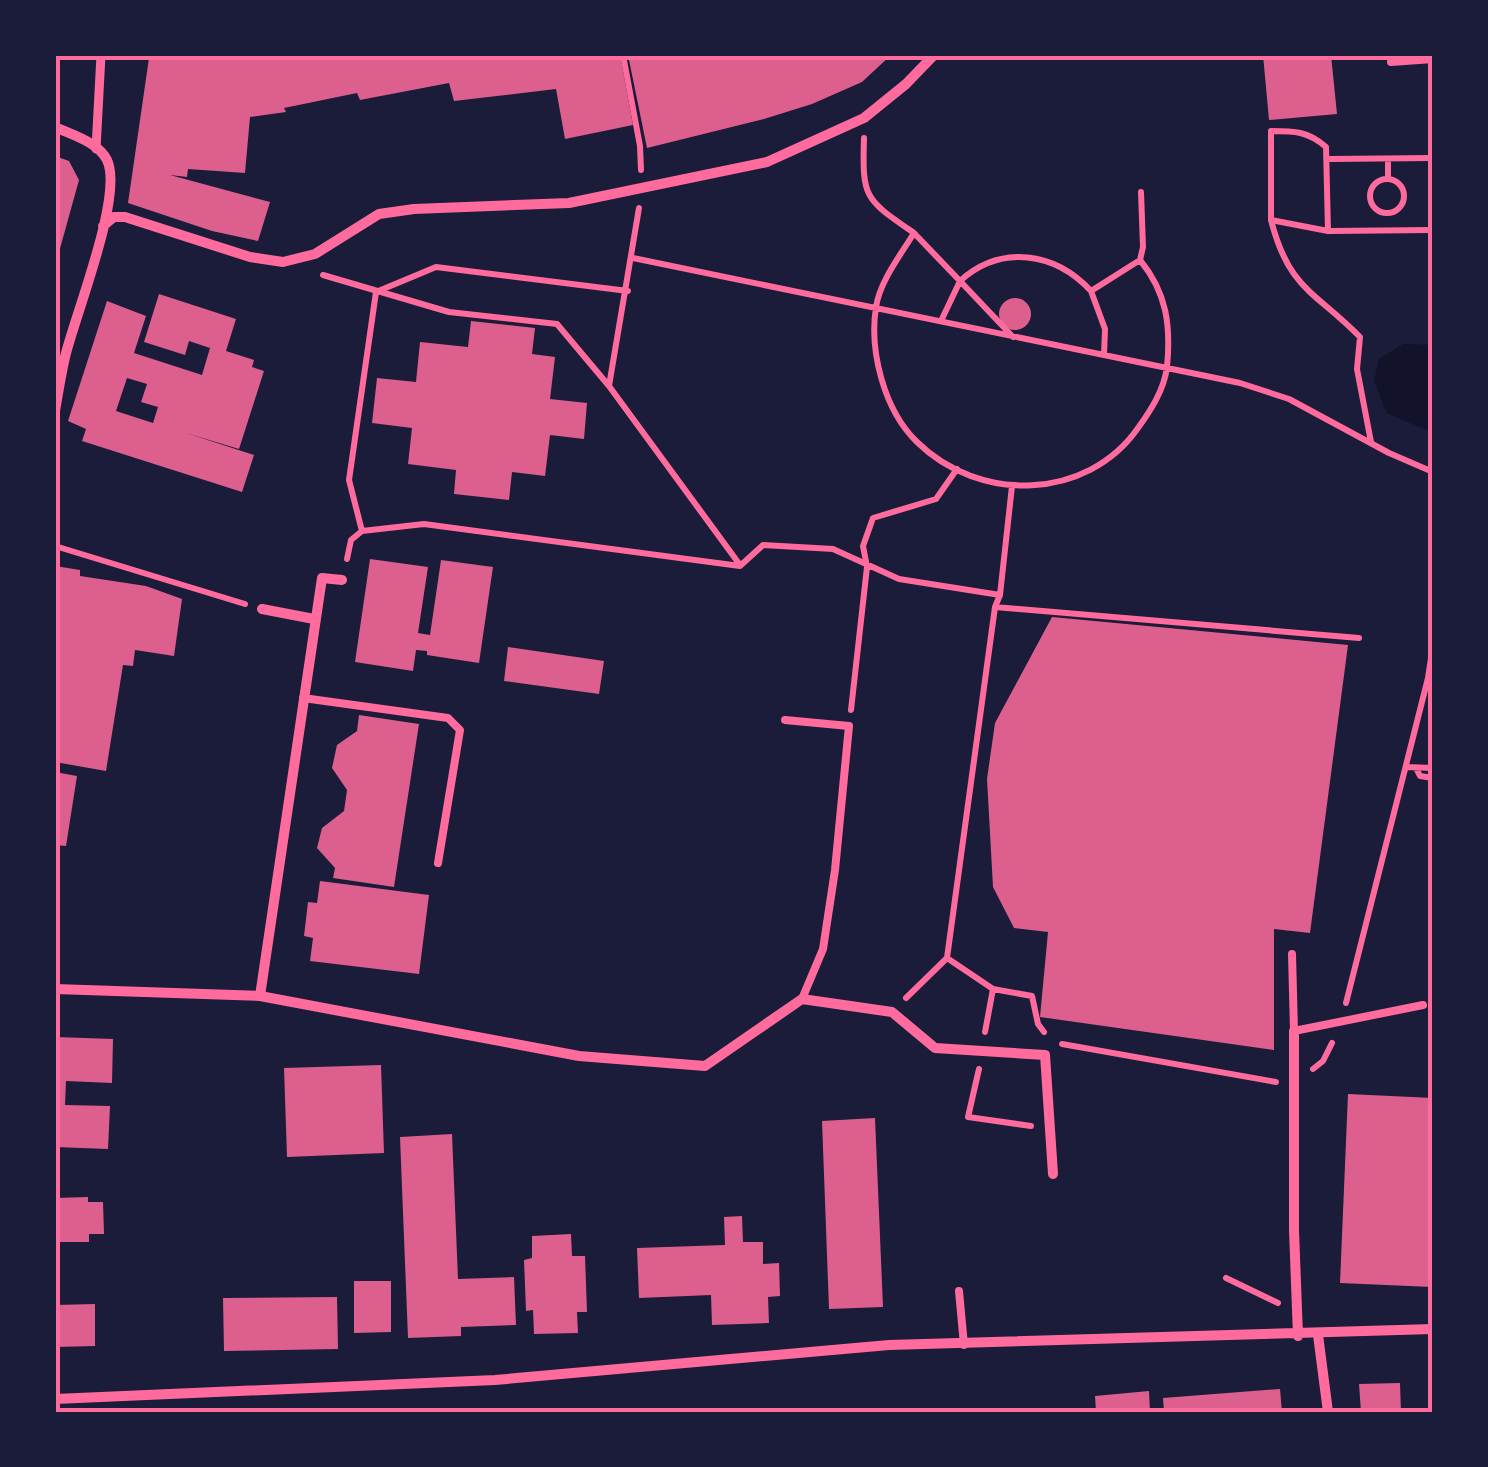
<svg xmlns="http://www.w3.org/2000/svg" width="1488" height="1467" font-family="Mulish,sans-serif">
	<rect width="100%" height="100%" fill="#1b1b3a"/>
	<path fill="#12122b" d="M1403,344L1433,345V430H1426L1387,413L1374,381L1379,359Z"/>
	<path fill="#dd5f8e" fill-rule="evenodd" d="M161,55H620L633,125L565,139L556,89L454,101L449,83L360,100L357,93L284,108L286,112L250,117L245,173L188,169L187,177L170,175L270,202L258,241L212,231L128,203L149,58Z
		M628,55H891L862,82L812,104L764,119L647,148Z
		M1263,55H1331L1337,114L1269,120Z
		M55,156L69,161L79,180L56,263Z
		M159,294L236,319L226,351L254,360L252,367L264,371L239,449L186,433L254,455L242,492L82,441L86,429L68,421L107,301L146,316L134,353L202,375L210,348L189,341L185,355L144,342ZM127,378L147,384L141,402L158,407L153,423L116,411Z
		M999 314a16 16 0 1 1 32 0a16 16 0 1 1-32 0Z
		M471,321L535,328L532,354L555,357L550,399L587,403L584,439L550,435L545,476L512,472L509,500L454,494L456,470L408,464L412,428L372,423L377,378L416,382L420,342L468,347Z
		M370,559L428,567L418,633L430,635L441,560L493,567L479,663L427,655V651L416,650L413,671L355,662Z
		M55,566L80,570V576L146,586L182,599L174,656L135,650L133,666L123,665L106,771L55,762Z
		M1052,617L1348,645L1310,933L1274,929V1050L1040,1017L1048,932L1014,928L993,887L987,779L995,723Z
		M508,647L604,661L599,694L504,681Z
		M359,715L419,724L394,887L333,878L335,868L317,848L322,828L344,811L347,790L332,768L337,745L357,731Z
		M55,772L77,776L66,846L55,845Z
		M320,881L429,895L419,974L310,961L313,938L304,936L308,902L317,903Z
		M55,1037L113,1039L112,1083L66,1081L65,1105L110,1106L108,1149L55,1147Z
		M381,1065L384,1153L287,1157L284,1068Z
		M1348,1094L1433,1098L1432,1287L1340,1283Z
		M875,1118L883,1307L829,1309L822,1121Z
		M452,1134L458,1279L514,1277L516,1325L461,1327V1336L408,1338L400,1137Z
		M88,1197V1202H103L104,1234H89V1242H55V1198Z
		M742,1216L743,1242H763V1264L779,1263L780,1296L768,1297L769,1323L712,1325L711,1295L639,1298L637,1248L725,1245L724,1217Z
		M571,1234L572,1256H585L587,1312H577L578,1333L534,1334L533,1310L526,1311L524,1260L532,1258V1236Z
		M354,1281H391V1332L354,1333Z
		M337,1297L338,1349L224,1351L223,1298Z
		M95,1304V1346L55,1347V1305Z
		M1400,1383L1401,1412H1361L1359,1384Z
		M1280,1389L1282,1412H1164L1163,1398Z
		M1149,1391L1150,1412H1096L1095,1396Z"/>
	<g fill="none" stroke-linecap="round" stroke-linejoin="round">
		<path stroke="#ff6b9d" stroke-width="6" d="M623,55L640,146L641,170
			M864,138C862,199 865,199 914,233
			M1328,159L1433,158
			M1388,159V179
			M1370 196a17 17 0 1 1 34 0a17 17 0 1 1-34 0Z
			M639,208L609,386L740,565
			M1271,220C1289,290 1315,291 1360,337L1357,369L1371,442
			M1328,231L1271,220V131C1294,131 1308,131 1326,147L1328,231L1433,230
			M914,233L960,281C1001,244 1055,252 1091,291L1140,260C1167,293 1171,326 1167,367C1164,390 1151,410 1138,428C1087,501 979,503 917,442C884,410 869,351 876,307C880,281 900,256 914,233Z
			M633,258L1240,383L1289,399L1389,453L1433,472
			M1140,260L1143,247L1141,192
			M323,275L449,312L557,324L609,386
			M1091,291L1105,329L1104,355
			M941,321L960,281L1013,337
			M362,531L349,480L376,292L436,267L628,291
			M55,546L245,604
			M347,559L351,540L362,531L424,524L740,566L763,545L833,549L899,579L1000,595L1012,486
			M995,607L1359,638
			M851,710L867,567L863,546L873,518L936,499L957,469
			M1406,767L1433,768
			M1416,768L1420,776L1433,778
			M947,958L993,989L1032,996L1038,1024L1044,1032
			M906,998L947,958L995,607L1000,595
			M1346,1003L1428,678L1433,645
			M985,1032L993,989
			M1062,1044L1276,1082
			M979,1069L968,1117L1031,1126
			M1313,1069L1323,1061L1332,1043
			M1226,1278L1278,1303"/>
		<path stroke="#ff6b9d" stroke-width="8" d="M1391,62L1433,59
			M303,698L448,718L460,730L438,863
			M785,720L849,726L835,870L823,949L802,999
			M1292,954L1294,1031L1423,1005
			M959,1291L964,1345"/>
		<path stroke="#ff6b9d" stroke-width="9" d="M96,149L101,55"/>
		<path stroke="#ff6b9d" stroke-width="10" d="M55,127C72,135 98,142 107,160C124,195 75,315 65,357C61,375 58,393 55,411
			M103,226L114,217H125L250,257L283,262L315,254L379,214L414,209L569,203L767,162L864,118L906,84L934,55
			M262,609L314,619
			M55,989L260,996L579,1056L705,1066L802,999L892,1012L935,1048L1045,1055L1053,1174
			M260,996L322,578L342,580
			M1294,1031V1230L1298,1336
			M1318,1335L1328,1412
			M55,1399L495,1380L889,1345L1433,1329"/>
	</g>
	<rect width="1488" height="1467" fill="none" stroke="#1b1b3a" stroke-width="115"/>
	<rect x="58" y="58" width="1372" height="1352" fill="none" stroke="#ff6b9d" stroke-width="4"/>
</svg>
